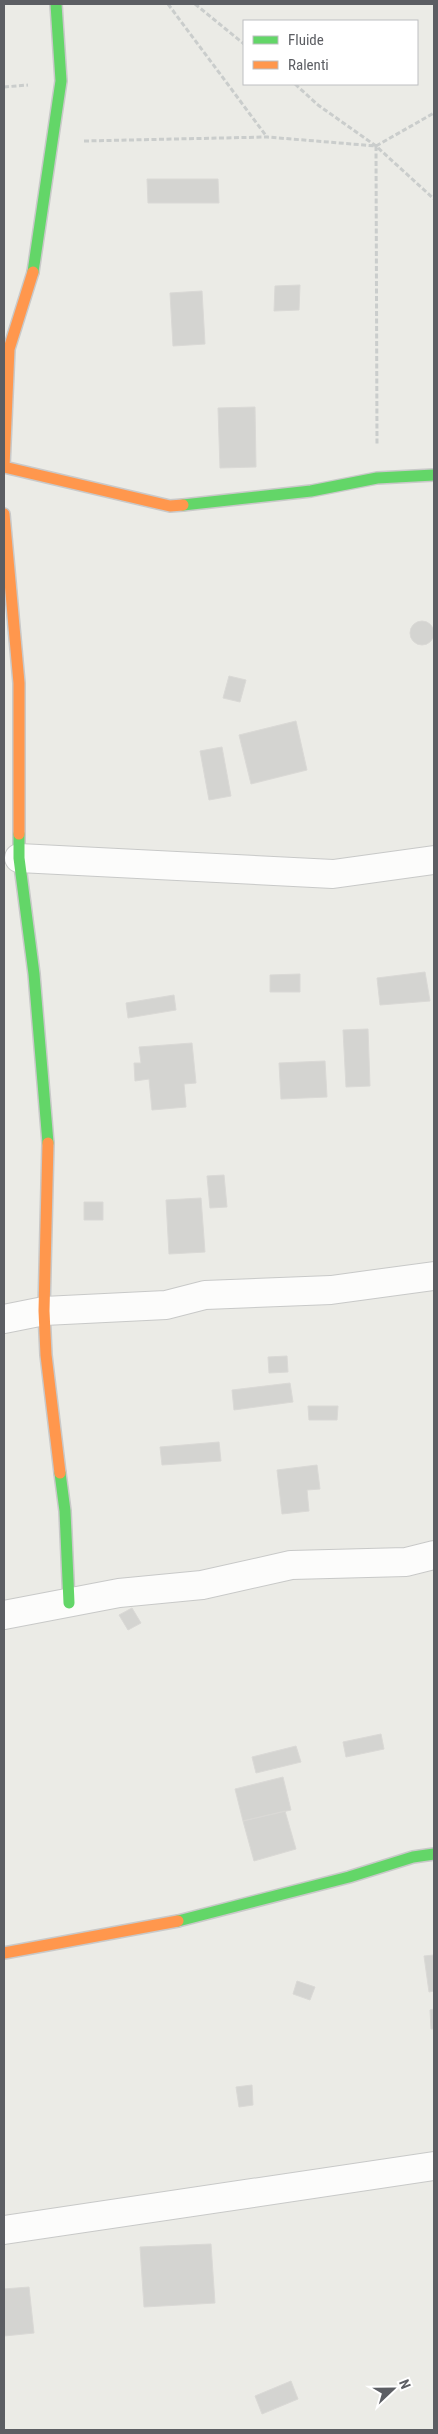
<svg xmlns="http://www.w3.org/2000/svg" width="438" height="2434" font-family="'Roboto Condensed',sans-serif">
	<rect width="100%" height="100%" fill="#ebebe6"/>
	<path fill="#d4d4d1" stroke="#dad9d6" d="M147,179H218L219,203H148Z
		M300,285L299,310L274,311L275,286Z
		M202,291L205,344L173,346L170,293Z
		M255,407L256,467L220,468L218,408Z
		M410 633a12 12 0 1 1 24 0a12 12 0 1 1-24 0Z
		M229,676L246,680L240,702L223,698Z
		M296,721L307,770L251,784L239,735Z
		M222,747L231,796L209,800L200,751Z
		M425,972L430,1001L380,1005L377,978Z
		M300,974V992H270V975Z
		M174,995L176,1010L128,1018L126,1003Z
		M368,1029L370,1086L346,1087L343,1030Z
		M192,1043L196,1083L184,1084L186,1107L152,1110L149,1079L135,1081L134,1063H141L139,1047Z
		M325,1061L327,1097L281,1099L279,1063Z
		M224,1175L227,1207L210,1208L207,1176Z
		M201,1198L205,1252L169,1254L166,1200Z
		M84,1202H103V1220H84Z
		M287,1356L288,1372L269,1373L268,1357Z
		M290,1383L293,1402L234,1410L232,1390Z
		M308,1406H338L337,1420H309Z
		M219,1442L221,1461L162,1465L160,1447Z
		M317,1465L320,1489L307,1490L309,1511L282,1514L277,1470Z
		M132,1608L141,1623L128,1630L119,1615Z
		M381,1734L384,1749L346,1757L343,1742Z
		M296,1746L301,1762L256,1773L252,1757Z
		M283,1777L291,1810L243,1821L235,1789Z
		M285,1811L296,1849L254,1861L243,1821Z
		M434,1955V1991L429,1992L424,1956Z
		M297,1981L315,1987L310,2000L293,1994Z
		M434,2009V2029H431L430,2010Z
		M252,2085L253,2105L239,2107L236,2087Z
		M211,2244L215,2303L144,2307L140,2247Z
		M29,2287L34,2333L4,2336V2289Z
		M291,2381L298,2399L262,2414L255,2396Z"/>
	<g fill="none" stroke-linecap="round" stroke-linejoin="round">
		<g stroke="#c8c9c8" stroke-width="30">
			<path id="street" d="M19,858L333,874L434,860
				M4,1319L44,1311L166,1305L205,1295L331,1290L434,1276
				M4,1615L119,1593L202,1585L291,1565L406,1562L434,1555
				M4,2230L434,2166"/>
		</g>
		<g stroke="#c9c9c9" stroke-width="14">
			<path id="fast" d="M33,272L61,81L56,4
				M183,505L311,491L377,478L434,475
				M19,834V858L34,974L48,1143
				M60,1473L65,1511L69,1603
				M178,1921L349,1877L413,1857L434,1854"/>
		</g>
		<g stroke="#c9c9c9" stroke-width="14">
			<path id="slow" d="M4,467L9,349L33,272
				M4,467L170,506L183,505
				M4,514L19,683V834
				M48,1143L44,1311L46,1355L60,1473
				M4,1953L178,1921"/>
		</g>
		<path stroke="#cacdcc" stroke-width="3" stroke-dasharray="5 2.5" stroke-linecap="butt" d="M168,4L267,137
			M195,4L244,44
			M295,84L318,105L376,146L434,199
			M4,87L28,85
			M84,141L267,137L376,146L434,113
			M376,146L377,445"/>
		<use href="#street" stroke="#fcfcfb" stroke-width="28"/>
		<use href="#fast" stroke="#63d668" stroke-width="11"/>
		<use href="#slow" stroke="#ff974d" stroke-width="11"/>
	</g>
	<rect width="438" height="2434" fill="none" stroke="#5c5e63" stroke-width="10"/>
	<rect x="243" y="20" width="175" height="65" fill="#ffffff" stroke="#bebfc1"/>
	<rect x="253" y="36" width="25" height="8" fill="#63d668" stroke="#bebfc1"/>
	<text x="288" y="45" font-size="15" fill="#5c5e63">Fluide</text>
	<rect x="253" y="61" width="25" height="8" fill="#ff974d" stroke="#bebfc1"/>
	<text x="288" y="70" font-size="15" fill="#5c5e63">Ralenti</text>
	<g transform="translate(393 2389) rotate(68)" stroke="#ffffff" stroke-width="4" paint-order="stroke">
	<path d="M0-4L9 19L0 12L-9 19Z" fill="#5c5e63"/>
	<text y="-8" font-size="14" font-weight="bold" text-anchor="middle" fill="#5c5e63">N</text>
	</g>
</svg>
